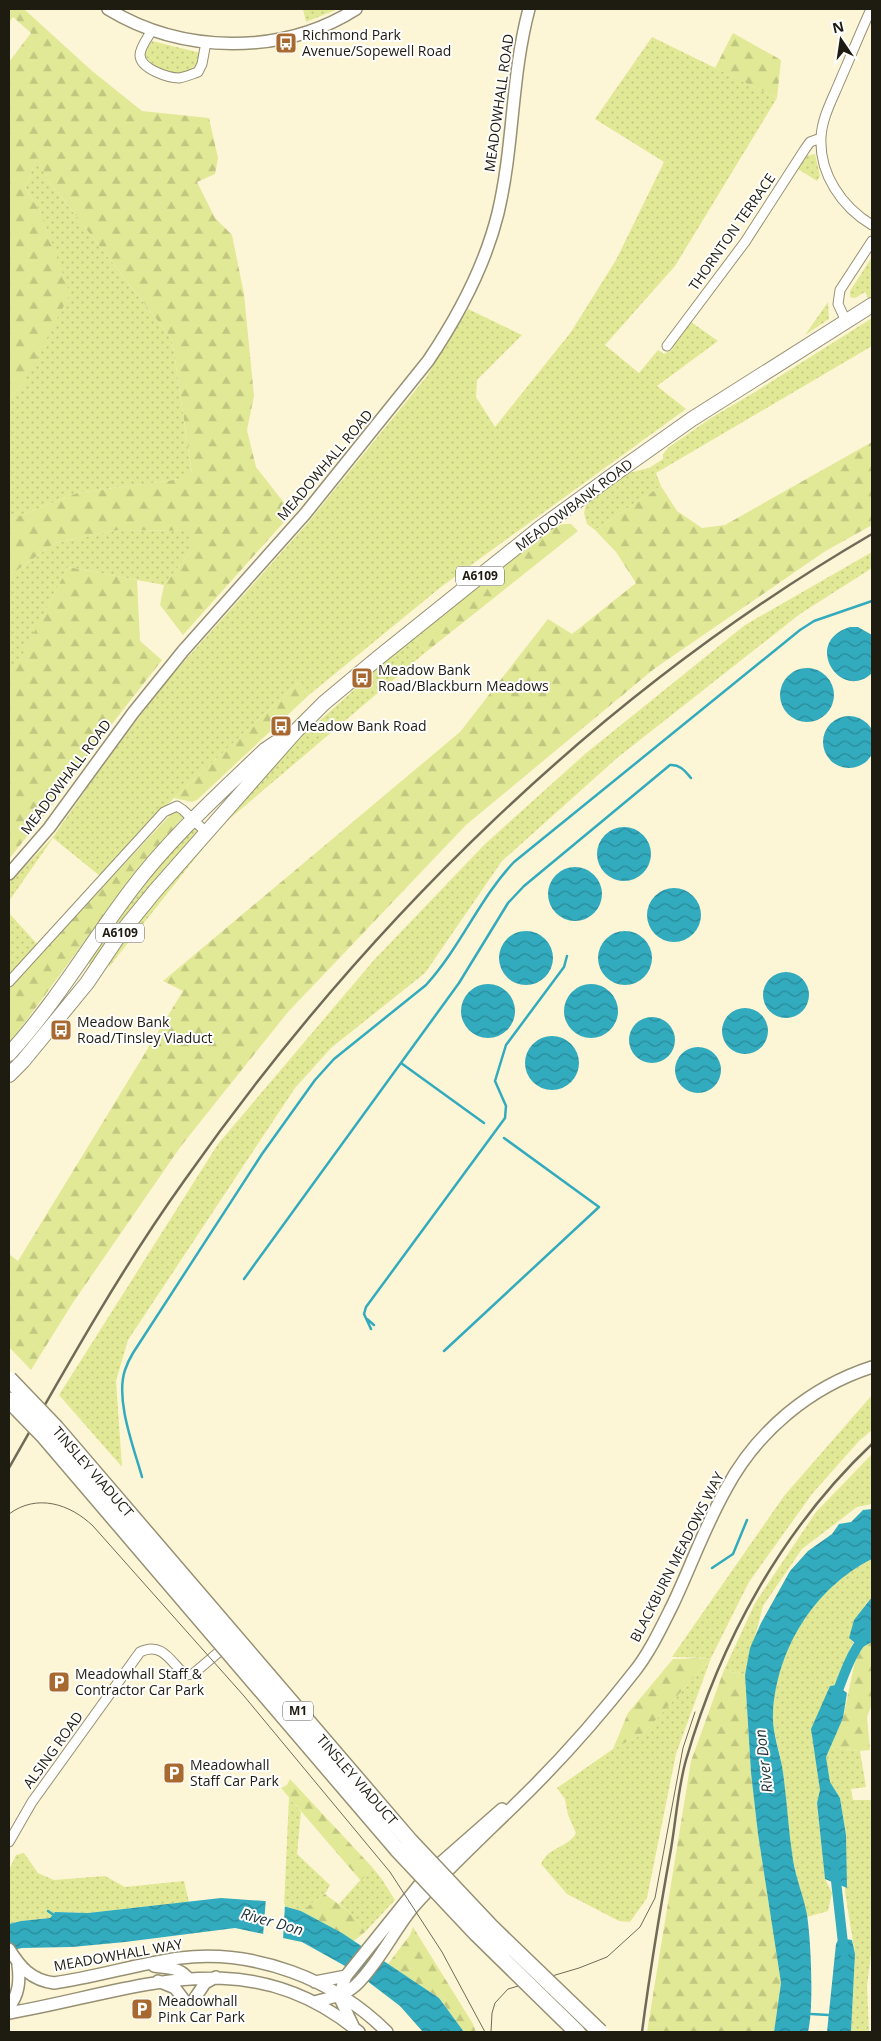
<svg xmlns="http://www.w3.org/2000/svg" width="881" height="2041" font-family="'Open Sans',sans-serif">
	<defs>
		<pattern id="green-dots" width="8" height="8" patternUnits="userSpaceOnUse" patternTransform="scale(1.25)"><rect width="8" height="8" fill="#e1e996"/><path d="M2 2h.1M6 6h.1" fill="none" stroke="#c1c780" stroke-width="1.8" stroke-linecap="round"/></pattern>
		<pattern id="forest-firs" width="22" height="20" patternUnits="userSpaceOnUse" patternTransform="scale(1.25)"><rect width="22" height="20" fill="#e1e996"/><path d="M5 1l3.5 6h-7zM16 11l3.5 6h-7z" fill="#c1c780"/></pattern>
		<pattern id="water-waves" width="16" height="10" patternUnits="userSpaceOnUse" patternTransform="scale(1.25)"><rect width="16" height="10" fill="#32abbe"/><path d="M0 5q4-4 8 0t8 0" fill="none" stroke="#2a8a99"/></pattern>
	</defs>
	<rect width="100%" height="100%" fill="#fdf6d6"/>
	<path fill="url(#green-dots)" d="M303,9H338L306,22Z
		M652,37L777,98L675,266L605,345L639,373L658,350L664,354L672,350L674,343L691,322L718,341L657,386L686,409L441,587L309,695L298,683L174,798L100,876L53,838L9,901V883L53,837L103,765L165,683L306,525L427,376L468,309L522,335L477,380L476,397L495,427L571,332L616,260L664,162L595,119Z
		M152,41L201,53C196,75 174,79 156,67C152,64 148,59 144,55Z
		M815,154L820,176L817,181L798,169L806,156Z
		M37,156L48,180L172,339L192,475L181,479L77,493L9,520V399L24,382L42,214L25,188Z
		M872,257V296L868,298L865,292L855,298L850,297V291Z
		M828,302L829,319L805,335Z
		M872,318V346L656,473L661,486L595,530L587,524L584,513L586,505L624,474L649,468L663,459V454L669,447L711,418L755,392Z
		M118,530L191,531V551L164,585L68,567L16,668L9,672V576L55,543Z
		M872,552V568L800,614L617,758L502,861L425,973L331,1048L295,1088L128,1340L116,1381L122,1467L59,1395L218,1144L374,960L485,844L585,754L745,625Z
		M414,636L426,652L220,827L109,967V960L117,947L159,893L288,749Z
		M194,827L199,832L197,835L119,924L92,965L86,962C120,915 154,868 194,827Z
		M9,913L38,945L9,976Z
		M872,1395V1430L859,1441L812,1494L749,1582L711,1658L676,1754L647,1898L630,1922L619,1921L567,1894L541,1864C548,1847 568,1848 576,1833L568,1815L565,1799L557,1788L613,1749L644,1733L711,1658L672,1657L784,1496Z
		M872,1454V1504L857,1507L802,1549L763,1606L745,1675L724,1670L755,1603L816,1512Z
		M872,1559V1597L865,1605L849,1638L853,1642L836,1685L830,1686L812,1737L821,1791L817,1803L825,1879L832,1893L828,1911L807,1917C803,1898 797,1880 793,1861C787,1830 787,1798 782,1767C780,1750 772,1732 773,1715C774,1651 815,1587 872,1559Z
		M829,1747L860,1751L866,1787L851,1789L853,1800H872V1947L867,1986L869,2032H851L855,1954L845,1892L846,1835L840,1798L830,1782L826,1757Z
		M289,1797L301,1812L297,1854L330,1885L325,1894L301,1911L284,1906Z
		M24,1853L38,1873L54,1880L105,1876L125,1887L184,1881L189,1902L88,1913L55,1912L50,1918L21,1921L9,1924V1870L16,1855Z
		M372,1867L381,1878L395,1900L365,1932L353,1915L339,1904Z"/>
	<path fill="url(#forest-firs)" d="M9,9H24L91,70L142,111L209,118L218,158L215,174L197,182L215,218L232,235L244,294L254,396L247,430L256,467L292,513L183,635L160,605L164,585L191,551V531L118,530L55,543L9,576V520L77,493L181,479L192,474L172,339L48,180L37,157L25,188L42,214L70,294L24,382L9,399V62L31,33L13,17L9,22Z
		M733,33L781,60L777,98L715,68Z
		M872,442V525L824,552L654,669L466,825L288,1012L181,1146L72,1304L31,1370L9,1347V1254L18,1261L183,991L163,981L460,732L548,619L572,634L636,583L616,552L595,530L661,486L677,511L702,528L725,525Z
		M564,524H571L578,531L426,652L414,636L556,526Z
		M68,567L137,580L140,641L162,660L66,783L65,789L9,859V672L16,667Z
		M298,683L309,695L197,800L192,802L174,798Z
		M175,810L184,816L84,942L9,1044V986Z
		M872,1642V1704L867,1717L870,1750L860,1751L829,1747L843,1718L855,1661L861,1648Z
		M711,1658L644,1733L613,1749L628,1713L673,1659Z
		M724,1670L745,1675L751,1773L758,1834L781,1983L774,2032H647L691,1761Z
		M290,1779L372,1867L361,1881L281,1788L287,1785Z
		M325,1894L353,1915L365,1932L354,1941L301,1911Z
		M413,1927L473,2024L476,2032H464L439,1998L388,1964L410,1935Z"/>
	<path fill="url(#water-waves)" d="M850,627H858L872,635V673C841,703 801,642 850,627Z
		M780 695a27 27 0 1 1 54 0a27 27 0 1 1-54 0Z
		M823 742a26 26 0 1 1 52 0a26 26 0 1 1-52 0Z
		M597 854a27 27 0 1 1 54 0a27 27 0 1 1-54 0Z
		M548 894a27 27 0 1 1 54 0a27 27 0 1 1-54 0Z
		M647 915a27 27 0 1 1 54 0a27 27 0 1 1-54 0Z
		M598 958a27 27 0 1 1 54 0a27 27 0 1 1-54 0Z
		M499 958a27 27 0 1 1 54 0a27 27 0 1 1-54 0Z
		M763 995a23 23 0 1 1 46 0a23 23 0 1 1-46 0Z
		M461 1011a27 27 0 1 1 54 0a27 27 0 1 1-54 0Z
		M564 1011a27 27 0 1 1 54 0a27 27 0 1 1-54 0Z
		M722 1031a23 23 0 1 1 46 0a23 23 0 1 1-46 0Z
		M629 1040a23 23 0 1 1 46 0a23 23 0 1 1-46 0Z
		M525 1063a27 27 0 1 1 54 0a27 27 0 1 1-54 0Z
		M675 1070a23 23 0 1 1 46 0a23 23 0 1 1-46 0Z
		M872,1509V1559C814,1588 776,1650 773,1714C772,1731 779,1750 782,1766C787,1797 788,1829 793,1860C796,1879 804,1897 807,1915C811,1940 814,2008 808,2032H774L781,1983L758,1834L751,1773L745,1675L750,1648L761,1623L790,1571L808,1551L832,1534L839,1524L851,1522L863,1510Z
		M872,1597V1642L861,1648L849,1638L854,1620Z
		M836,1685L847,1693L843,1718L826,1757L830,1782L840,1798L846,1835L847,1888L825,1879L817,1803L820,1790L811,1729L830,1686Z
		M221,1898L265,1901L301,1911L342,1933L439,1998L464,2032H423L400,2006L354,1971L302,1942L235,1928L125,1942L72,1947L22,1948L9,1951V1924L21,1921L50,1918L55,1912L88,1913Z
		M839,1938L852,1940L855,1954L851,2032H827L836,1944Z"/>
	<path fill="#fdf6d6" d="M266,1898L285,1904L283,1940L263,1936Z"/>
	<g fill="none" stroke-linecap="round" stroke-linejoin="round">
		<path stroke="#32abbe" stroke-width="2.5" d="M401,1063L484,1123
			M244,1279L459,983L508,903L524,886L670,765C680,764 685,771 691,778
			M367,1319L374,1325
			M371,1329L364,1314L366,1307L505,1118L506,1106L495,1081L506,1045L564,967L567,956
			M444,1351L599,1207L504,1138
			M142,1477C134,1448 115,1400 125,1370C127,1364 130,1358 133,1353L262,1154L315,1080L334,1059L426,985C460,948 479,899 514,862L800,630L814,621L872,601
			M712,1568L733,1554L747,1520
			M48,1911L55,1916
			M811,2014L829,2015"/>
		<path stroke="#32abbe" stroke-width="10" d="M835,1698C845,1673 852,1647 872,1629
			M835,1872L844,1952"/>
		<g stroke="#979074" stroke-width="11">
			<path id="minor" d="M871,9C860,33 850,58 839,83C832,100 822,118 821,137C819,174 842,207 872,225
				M152,30C149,36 140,47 140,55C140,69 169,78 179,78C186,77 192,74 198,72L202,64L206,42
				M846,321L838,304L840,290L872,241
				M667,346L745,242L805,149L810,142L821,138
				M9,982L164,812L177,806L183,810L207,833
				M9,1842L32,1802L140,1652C162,1641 171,1662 185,1675L193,1674L227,1645"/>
		</g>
		<g stroke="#979074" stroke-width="14">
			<path id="tertiary" d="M108,9C182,54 282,56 356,9
				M9,874L49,828L133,713L183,651L305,514L428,361C459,315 485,266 498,213C514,146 511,76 529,9
				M9,1949C20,1967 31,1980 54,1983C96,1977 137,1964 180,1958C255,1949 334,1979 387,2032
				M154,1966C167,1968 178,1967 187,1977
				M158,1981L175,1988L184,2000
				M315,1982L346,1976
				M339,1996L346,1976L428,1874L502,1809
				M339,1996L353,2026
				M195,1998L205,1983L216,1977
				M315,2002C329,1998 347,1995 358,1983C380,1961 394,1930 414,1906C451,1865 492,1828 531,1789C568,1752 602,1713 634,1672C650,1652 662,1626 673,1604C691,1566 705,1526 726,1489C757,1431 810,1387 872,1367
				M9,2007C19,1994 20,1981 18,1965
				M9,2013C136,1991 245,1938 359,2032"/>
		</g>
		<g stroke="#979074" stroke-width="16">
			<path id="primary" d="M9,1054C55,1004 90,944 131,890C170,838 219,794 265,750L280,740
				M9,1075L23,1061L87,983L120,934L155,891L296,731L324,703L378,658L540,528L620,470L692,419L872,305"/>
		</g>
		<use href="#minor" stroke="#fff" stroke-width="9"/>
		<use href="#tertiary" stroke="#fff" stroke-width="11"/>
		<use href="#primary" stroke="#fff" stroke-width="14"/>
		<path stroke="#6f6b58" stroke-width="1" d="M9,1514C37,1493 70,1504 93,1526L244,1696L390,1872L442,1952L485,2032
			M491,2032L492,2013L495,2003L508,1989L579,1968L607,1957L640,1927L655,1898L683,1748L695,1712"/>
		<path stroke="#6f6b58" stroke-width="2.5" d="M9,1468C64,1371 119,1272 184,1181C365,923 599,693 872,534
			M642,2032C650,1971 660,1910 671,1849C676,1820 678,1788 686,1760C720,1642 782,1529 872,1444"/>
		<g stroke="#979074" stroke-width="18" stroke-linecap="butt">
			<path id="motorway-bridge" d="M9,1379L56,1428L410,1841L491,1927L600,2032
				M9,1400L43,1435L397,1849L477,1934L577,2032"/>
		</g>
		<use href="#motorway-bridge" stroke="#fff" stroke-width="15"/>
	</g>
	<defs>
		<g id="bus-square" transform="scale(1.125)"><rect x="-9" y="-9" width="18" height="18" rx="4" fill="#a86930" stroke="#fff"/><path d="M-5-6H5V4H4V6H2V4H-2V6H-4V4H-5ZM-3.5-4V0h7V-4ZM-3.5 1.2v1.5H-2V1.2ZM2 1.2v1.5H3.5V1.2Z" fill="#fff"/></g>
		<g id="parking-square" transform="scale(1.125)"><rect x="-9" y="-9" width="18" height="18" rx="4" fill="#a86930" stroke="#fff"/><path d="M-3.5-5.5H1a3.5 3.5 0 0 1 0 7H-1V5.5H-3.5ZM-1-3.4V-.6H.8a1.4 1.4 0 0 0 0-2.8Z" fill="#fff"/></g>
	</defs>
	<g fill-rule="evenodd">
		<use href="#bus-square" x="286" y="43"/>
		<use href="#bus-square" x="362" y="678"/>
		<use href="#bus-square" x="281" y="726"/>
		<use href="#bus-square" x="61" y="1030"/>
		<use href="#parking-square" x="59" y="1682"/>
		<use href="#parking-square" x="174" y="1773"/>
		<use href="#parking-square" x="142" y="2009"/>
	</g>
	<g text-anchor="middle" stroke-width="4" stroke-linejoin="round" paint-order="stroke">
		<g fill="#fff" stroke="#625f58" stroke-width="1">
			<rect x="456" y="566.5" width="48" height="19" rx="4"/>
			<rect x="96" y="923.5" width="48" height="19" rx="4"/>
			<rect x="283" y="1701.5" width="30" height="19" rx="4"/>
		</g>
		<g font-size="12" font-weight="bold" fill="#1e1b10">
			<text x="480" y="580">A6109</text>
			<text x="120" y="937">A6109</text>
			<text x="298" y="1715">M1</text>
		</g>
		<g font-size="14" fill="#1e1b10" stroke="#fff" text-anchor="start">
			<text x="302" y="40">Richmond Park<tspan x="302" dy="16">Avenue/Sopewell Road</tspan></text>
			<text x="378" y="675">Meadow Bank<tspan x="378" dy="16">Road/Blackburn Meadows</tspan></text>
			<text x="297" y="731">Meadow Bank Road</text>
			<text x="77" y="1027">Meadow Bank<tspan x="77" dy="16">Road/Tinsley Viaduct</tspan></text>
			<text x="75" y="1679">Meadowhall Staff &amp;<tspan x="75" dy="16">Contractor Car Park</tspan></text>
			<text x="190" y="1770">Meadowhall<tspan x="190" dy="16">Staff Car Park</tspan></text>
			<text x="158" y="2006">Meadowhall<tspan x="158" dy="16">Pink Car Park</tspan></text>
		</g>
		<g font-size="14" fill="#1e1b10" stroke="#fff">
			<text transform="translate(499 103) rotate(-82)" y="5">MEADOWHALL ROAD</text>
			<text transform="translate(732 232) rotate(-55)" y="5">THORNTON TERRACE</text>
			<text transform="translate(325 465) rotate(-50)" y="5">MEADOWHALL ROAD</text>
			<text transform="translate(574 505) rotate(-37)" y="5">MEADOWBANK ROAD</text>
			<text transform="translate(66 777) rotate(-53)" y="5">MEADOWHALL ROAD</text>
			<text transform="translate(93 1472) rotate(49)" y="5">TINSLEY VIADUCT</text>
			<text transform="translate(677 1557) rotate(-63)" y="5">BLACKBURN MEADOWS WAY</text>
			<text transform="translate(53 1750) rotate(-54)" y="5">ALSING ROAD</text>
			<text transform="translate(357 1780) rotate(49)" y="5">TINSLEY VIADUCT</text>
			<text transform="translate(118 1955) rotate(-10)" y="5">MEADOWHALL WAY</text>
		</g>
		<g font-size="15" font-style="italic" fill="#1d3236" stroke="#fff">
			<text transform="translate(764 1761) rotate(-97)" y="5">River Don</text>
			<text transform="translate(272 1922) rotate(16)" y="5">River Don</text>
		</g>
	</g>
	<rect width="881" height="2041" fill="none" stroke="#1e1b10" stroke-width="20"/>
	<g transform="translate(841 40) rotate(347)" stroke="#ffffff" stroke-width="4" paint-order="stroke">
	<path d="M0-4L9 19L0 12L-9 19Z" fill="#1e1b10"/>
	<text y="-8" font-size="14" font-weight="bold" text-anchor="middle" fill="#1e1b10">N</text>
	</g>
</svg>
